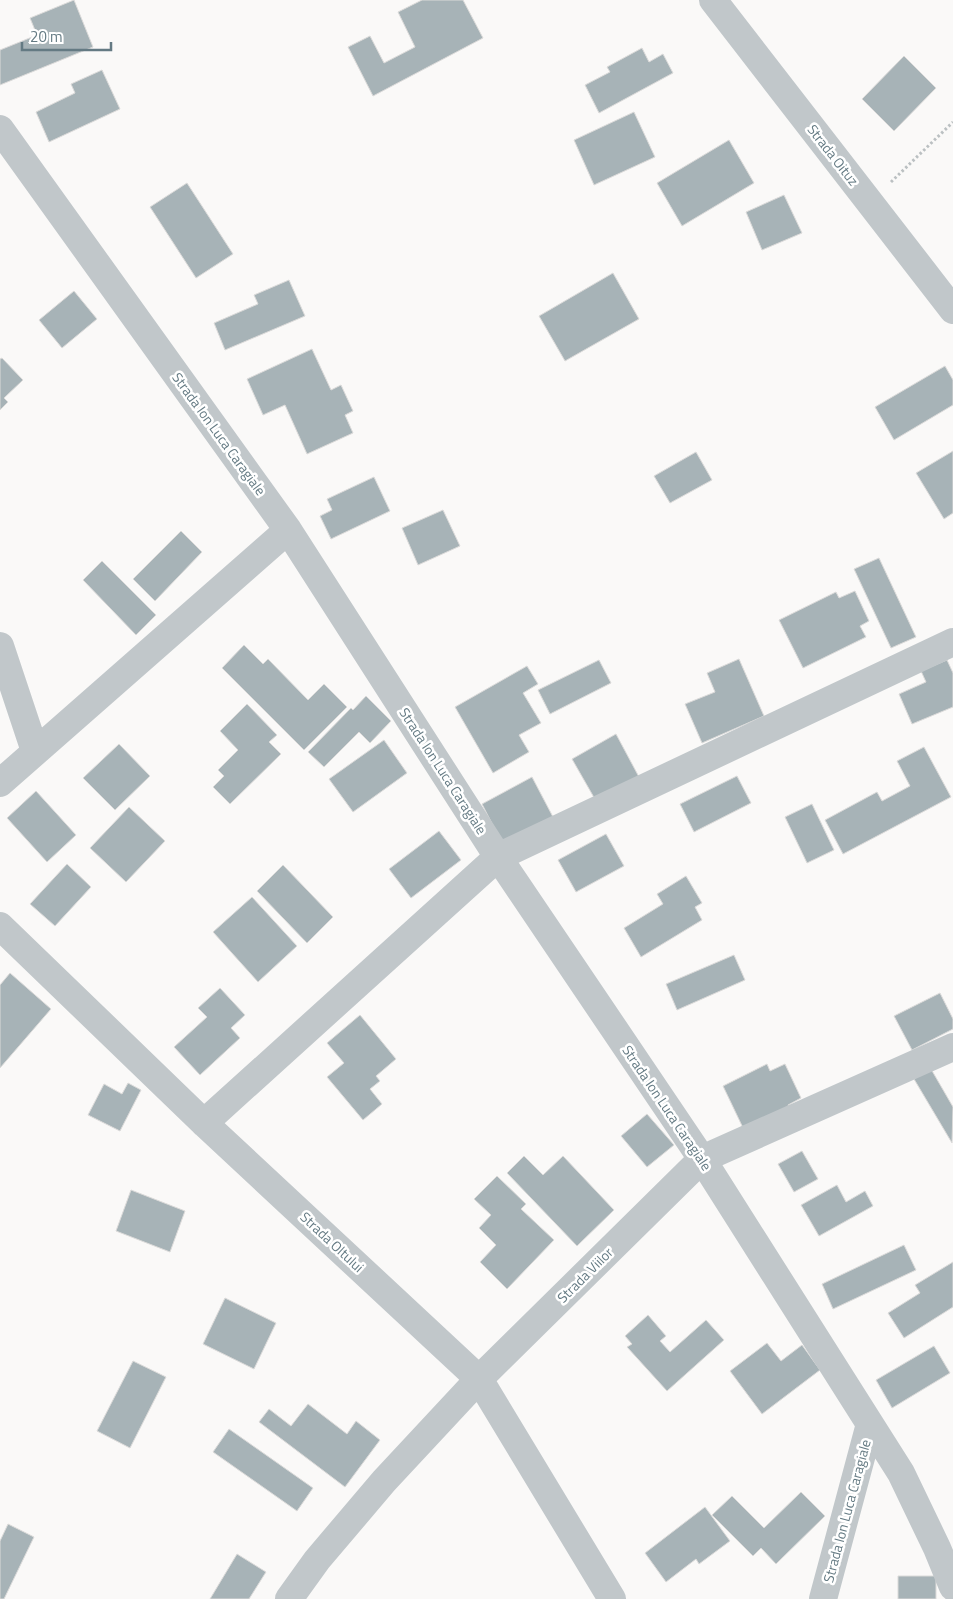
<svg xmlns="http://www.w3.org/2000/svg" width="953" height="1599" font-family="'Titillium Web',sans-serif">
	<rect width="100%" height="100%" fill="#faf9f8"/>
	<path fill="#a7b3b7" stroke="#dcdbda" d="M74,0L93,47L0,85V50L37,35L30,18Z
		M422,0H463L483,38L373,96L348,47L370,36L384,63L415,47L398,12Z
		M642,48L649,62L663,54L673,73L599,113L585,85L610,72L607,67Z
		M904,56L936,88L894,131L862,99Z
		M102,70L120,109L49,142L36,112L75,93L71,84Z
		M634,112L655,157L594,185L574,140Z
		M729,140L754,183L682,226L657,183Z
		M187,183L233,254L196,278L150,207Z
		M784,195L802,233L762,250L746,212Z
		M613,273L639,319L565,361L539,316Z
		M289,280L305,316L225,350L214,323L258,304L254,295Z
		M74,291L97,319L62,348L39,320Z
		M312,349L331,390L341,385L353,411L345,415L353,433L307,454L285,405L263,415L247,379Z
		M2,358L23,380L4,398L8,402L0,410V359Z
		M945,366L953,380V405L894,440L875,407Z
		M953,451V513L944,519L916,473Z
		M696,452L712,480L670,503L654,476Z
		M374,477L390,511L331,539L320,516L332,510L327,499Z
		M443,510L460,546L418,565L402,528Z
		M181,531L202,552L155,601L133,579Z
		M879,558L916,637L891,648L854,569Z
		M102,561L156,615L136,635L83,580Z
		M855,591L869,621L860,626L866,637L803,668L779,620L836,592L839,598Z
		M244,645L263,664L268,659L308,700L324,684L347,707L304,750L222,668Z
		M739,659L764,716L702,743L685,704L715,692L707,673Z
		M599,660L611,683L550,714L538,690Z
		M947,660L953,673V707L912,724L899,694L926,682L921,671Z
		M527,666L538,684L523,693L541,723L519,735L529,752L493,773L455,707Z
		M366,696L391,721L370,743L359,732L324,767L308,752L351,708L353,710Z
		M247,704L277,735L269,742L281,754L230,804L213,787L224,776L218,770L238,750L220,731Z
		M616,734L639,777L596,801L572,759Z
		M384,740L407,773L353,812L329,779Z
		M119,744L150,776L115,810L83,778Z
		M924,747L951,797L843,854L825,820L877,792L882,801L910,786L897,761Z
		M737,776L751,803L694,832L680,804Z
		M532,777L553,817L502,843L482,804Z
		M36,791L76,835L47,862L7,818Z
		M812,804L834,850L807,863L785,817Z
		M129,807L165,841L126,882L90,848Z
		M439,831L461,860L411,898L389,869Z
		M606,834L624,866L576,892L558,860Z
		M67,864L91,887L55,926L30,904Z
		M283,865L333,917L307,943L257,891Z
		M686,876L702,903L695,907L702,920L641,957L624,928L663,904L657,894Z
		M252,897L297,946L258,982L213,932Z
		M734,955L745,980L677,1010L666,984Z
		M10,973L51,1009L0,1068V985Z
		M220,988L245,1015L231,1028L240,1038L200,1075L174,1047L207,1017L198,1008Z
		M940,993L953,1019V1029L912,1050L894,1016Z
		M360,1015L396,1059L376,1076L380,1081L370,1089L382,1104L363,1120L327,1077L344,1063L327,1043Z
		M767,1064L770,1071L785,1064L801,1098L788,1105L790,1110L745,1132L723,1086Z
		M931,1069L953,1107L952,1143L914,1079Z
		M128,1083L141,1090L120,1131L88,1115L104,1084L122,1094Z
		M647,1114L674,1145L647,1167L621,1136Z
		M802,1151L818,1179L794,1192L778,1164Z
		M524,1156L543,1175L563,1156L614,1210L577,1246L507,1173Z
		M497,1176L526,1204L521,1209L554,1240L507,1289L480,1262L496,1245L479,1228L491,1215L474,1199Z
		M837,1185L846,1202L865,1191L873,1206L819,1236L801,1205Z
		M131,1190L185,1211L170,1252L116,1231Z
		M904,1245L916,1270L833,1309L822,1284Z
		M953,1262V1307L904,1338L888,1313L920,1293L915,1285Z
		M225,1298L276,1323L254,1369L203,1344Z
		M648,1315L666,1336L660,1341L670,1352L706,1320L724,1340L667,1391L627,1347L632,1344L625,1336Z
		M767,1343L781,1361L802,1345L820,1370L762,1414L730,1371Z
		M934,1346L950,1373L892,1408L876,1380Z
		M133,1361L166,1377L130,1448L97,1431Z
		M308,1404L347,1434L356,1421L380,1440L345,1487L259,1422L269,1409L291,1426Z
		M229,1429L313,1488L297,1511L213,1452Z
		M801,1492L825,1516L776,1564L761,1548L753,1556L712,1515L732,1496L764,1528Z
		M705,1507L730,1541L699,1564L696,1559L666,1582L645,1553Z
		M8,1524L34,1537L4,1599H0V1541Z
		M237,1554L266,1572L249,1599H210Z
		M898,1576H936V1599H898Z"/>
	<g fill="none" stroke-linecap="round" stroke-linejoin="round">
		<path stroke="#bbc0c2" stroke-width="3" stroke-dasharray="2.5 2.5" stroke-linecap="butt" d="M891,182L953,122"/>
		<path stroke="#c1c7ca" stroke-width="28" d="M713,0L953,310
			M0,129L288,530L498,857L702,1159L901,1473L937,1548L953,1587
			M0,646L35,751
			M0,783L288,530
			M0,926L204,1123L479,1379L612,1599
			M204,1123L498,857L953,642
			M289,1599L317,1560L384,1481L479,1379L702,1159L953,1047
			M823,1599L870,1424"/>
	</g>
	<g text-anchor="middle" stroke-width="5" stroke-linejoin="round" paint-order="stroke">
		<g font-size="14" fill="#647a83" stroke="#fff">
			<text transform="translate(833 155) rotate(52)" y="5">Strada Oituz</text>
			<text transform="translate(219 434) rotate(54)" y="5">Strada Ion Luca Caragiale</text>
			<text transform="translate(443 771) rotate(57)" y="5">Strada Ion Luca Caragiale</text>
			<text transform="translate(667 1108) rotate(56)" y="5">Strada Ion Luca Caragiale</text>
			<text transform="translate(332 1242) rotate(43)" y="5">Strada Oltului</text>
			<text transform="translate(585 1275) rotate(-45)" y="5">Strada Viilor</text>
			<text transform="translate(847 1511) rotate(-75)" y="5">Strada Ion Luca Caragiale</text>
		</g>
	</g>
	<path d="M22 42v8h89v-8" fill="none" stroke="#647a83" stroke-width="2.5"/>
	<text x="30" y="42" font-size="15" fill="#647a83" stroke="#ffffff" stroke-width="4" paint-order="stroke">20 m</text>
</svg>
